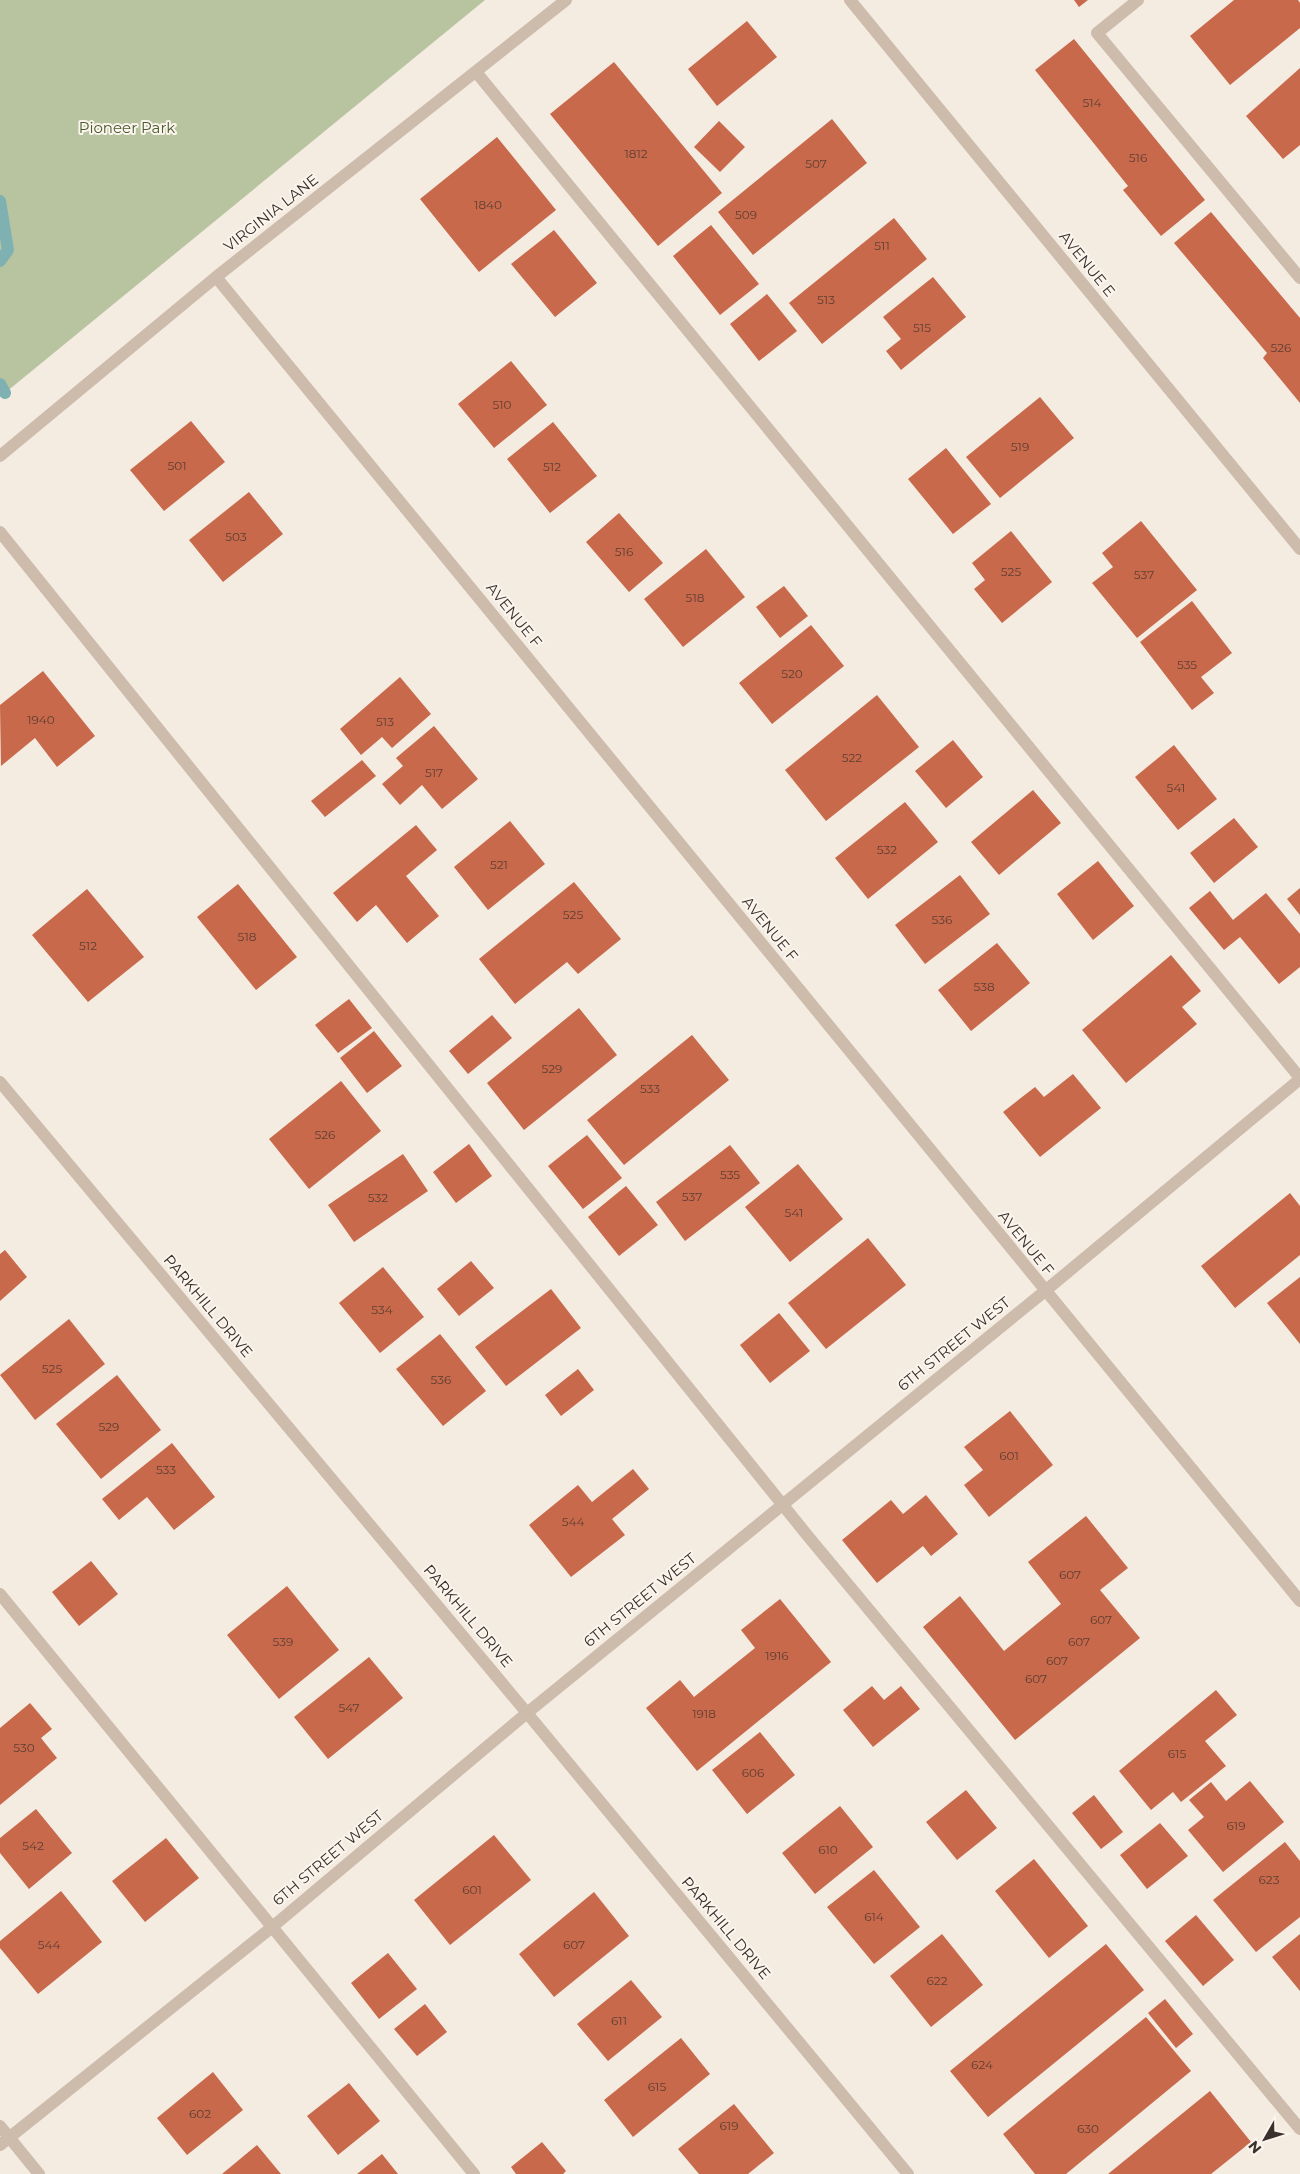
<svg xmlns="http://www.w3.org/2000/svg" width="1300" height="2174" font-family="Montserrat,sans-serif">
	<rect width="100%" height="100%" fill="#f4ebe1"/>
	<path fill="#b8c4a0" d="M0,0H485L0,397Z"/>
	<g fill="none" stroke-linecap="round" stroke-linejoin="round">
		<path stroke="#7fb0b2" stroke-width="12" d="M0,201L8,250L0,261
			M0,384L5,393"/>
	</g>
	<path fill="#c8694b" d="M1074,0H1088L1079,7Z
		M1234,0H1298L1300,3V28L1230,85L1190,36Z
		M747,21L777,57L717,106L688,69Z
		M1074,39L1205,200L1161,236L1123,190L1128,186L1035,70Z
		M614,62L722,193L658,246L550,114Z
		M1300,68V145L1283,159L1246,116Z
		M832,119L867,163L753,255L718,212Z
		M719,121L745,147L720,172L694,147Z
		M497,137L556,210L479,272L420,199Z
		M1211,212L1300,318V403L1263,358L1267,353L1174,243Z
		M894,218L927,259L822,344L789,303Z
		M711,225L759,284L720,315L673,256Z
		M554,230L597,283L555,317L511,264Z
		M933,277L966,317L901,370L886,351L901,339L883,317Z
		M767,294L797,331L759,361L730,324Z
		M511,361L547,405L494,448L458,404Z
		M1040,397L1074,438L1000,498L966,457Z
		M191,421L225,462L164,511L130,470Z
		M553,422L597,476L550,513L507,459Z
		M946,448L991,504L953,534L908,479Z
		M249,492L283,534L223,582L189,540Z
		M619,513L663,563L629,592L586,542Z
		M1141,521L1197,590L1137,638L1092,583L1113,567L1102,553Z
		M1011,531L1052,582L1002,623L974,589L985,580L972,563Z
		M706,549L745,597L683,647L644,599Z
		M784,586L808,616L780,638L756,607Z
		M1192,601L1232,653L1201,677L1214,693L1192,710L1140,642Z
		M811,625L844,666L772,724L739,683Z
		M43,671L95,736L57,767L35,738L1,766L0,705Z
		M400,677L431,714L392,748L382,737L361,755L340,729Z
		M877,695L919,747L826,821L785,770Z
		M434,726L478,779L442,809L422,785L400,805L382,784L403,766L396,758Z
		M953,740L983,777L946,808L915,771Z
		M1174,745L1217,799L1178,830L1135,777Z
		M362,760L376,776L325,817L311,801Z
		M1033,790L1061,823L999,875L971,842Z
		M905,802L938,842L868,899L835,858Z
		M1234,818L1258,847L1214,883L1190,853Z
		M510,821L545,864L488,910L454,867Z
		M416,825L437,850L406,876L439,916L407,943L376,905L357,922L333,893Z
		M1098,861L1134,906L1093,940L1057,894Z
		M960,875L990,914L925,964L895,925Z
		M574,882L621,939L578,974L567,962L515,1004L479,959Z
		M238,884L297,957L256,990L197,917Z
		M1300,888V915L1287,899Z
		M87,889L144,957L88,1002L32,935Z
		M1210,891L1233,920L1266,893L1300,934V967L1279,984L1240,937L1224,950L1189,908Z
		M997,943L1030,983L971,1031L938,990Z
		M1171,955L1201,991L1182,1007L1197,1024L1126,1083L1082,1030Z
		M349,999L372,1028L338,1053L315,1025Z
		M579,1008L617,1055L524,1130L487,1083Z
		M492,1015L512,1038L468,1074L449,1051Z
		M374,1031L402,1066L367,1093L340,1058Z
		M692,1035L729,1080L624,1165L587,1120Z
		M1073,1074L1101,1108L1040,1157L1003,1112L1035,1087L1044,1097Z
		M341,1081L381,1131L309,1189L269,1139Z
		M587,1135L622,1178L583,1209L548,1166Z
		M469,1144L492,1176L456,1203L433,1172Z
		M730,1145L760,1183L685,1241L656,1202Z
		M403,1154L428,1191L354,1242L328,1205Z
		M798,1164L843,1219L790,1262L745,1207Z
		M626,1186L658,1225L619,1256L588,1217Z
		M1290,1193L1300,1206V1255L1235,1308L1201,1266Z
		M868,1238L906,1285L826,1349L788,1303Z
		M5,1250L27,1277L0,1301V1254Z
		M471,1261L494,1288L459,1316L437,1289Z
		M383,1267L424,1317L380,1353L339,1303Z
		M1300,1277V1344L1267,1303Z
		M551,1289L581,1328L506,1386L475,1347Z
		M779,1313L810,1351L770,1383L740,1345Z
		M69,1319L105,1364L35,1420L0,1375Z
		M440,1334L486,1391L443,1426L396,1369Z
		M578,1369L594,1390L561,1416L545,1395Z
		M117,1375L161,1430L101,1479L56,1424Z
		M1010,1411L1053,1465L989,1517L964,1485L983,1470L964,1447Z
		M172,1443L215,1497L174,1530L147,1497L119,1520L102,1499Z
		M633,1469L649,1489L612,1519L625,1535L571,1577L529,1525L578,1485L592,1502Z
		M926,1495L958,1534L931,1556L923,1546L877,1583L842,1540L891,1500L903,1514Z
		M1086,1516L1128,1568L1100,1590L1140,1638L1015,1740L923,1627L960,1596L1004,1651L1061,1604L1028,1562Z
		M91,1561L118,1594L79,1626L52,1592Z
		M287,1586L339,1650L279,1699L227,1635Z
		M780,1599L831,1662L697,1771L646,1708L680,1680L694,1697L755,1648L741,1630Z
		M369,1657L403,1698L328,1759L294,1717Z
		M872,1686L884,1700L901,1686L920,1709L873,1747L843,1710Z
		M1216,1690L1237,1715L1205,1741L1226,1766L1181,1802L1173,1792L1151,1810L1119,1771Z
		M30,1703L52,1729L41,1738L57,1758L0,1805V1728Z
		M760,1732L795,1775L747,1814L712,1770Z
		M1250,1781L1284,1822L1223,1872L1188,1830L1204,1817L1189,1800L1211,1782L1226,1801Z
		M966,1790L997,1828L957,1860L926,1822Z
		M1094,1795L1123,1832L1101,1849L1072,1813Z
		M840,1806L873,1847L815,1894L782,1853Z
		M36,1809L72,1853L29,1889L0,1853V1838Z
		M1160,1823L1188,1856L1147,1889L1120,1855Z
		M494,1835L531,1880L450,1945L414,1900Z
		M166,1838L199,1878L145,1922L112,1881Z
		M1285,1842L1300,1861V1917L1256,1952L1213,1900Z
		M1034,1859L1088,1926L1049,1958L995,1891Z
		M874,1870L920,1927L874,1964L827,1907Z
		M61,1891L102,1942L38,1994L0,1948V1941Z
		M594,1892L629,1936L554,1997L519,1954Z
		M1196,1915L1234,1960L1203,1986L1165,1941Z
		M942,1934L983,1985L931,2027L890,1976Z
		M1300,1934V1991L1272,1957Z
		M1106,1944L1144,1990L988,2117L950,2071Z
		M388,1953L417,1989L379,2019L351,1983Z
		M631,1980L662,2017L608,2061L577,2024Z
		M1165,1999L1193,2034L1176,2048L1148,2013Z
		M425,2004L447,2032L417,2056L394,2029Z
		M1146,2017L1191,2071L1066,2174H1035L1003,2134Z
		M681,2038L710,2074L633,2137L604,2100Z
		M213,2072L243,2110L187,2155L157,2118Z
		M349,2083L380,2121L338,2155L307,2116Z
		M1210,2091L1251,2142L1211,2174H1108Z
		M734,2104L774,2153L748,2174H699L678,2149Z
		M542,2142L566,2171L563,2174H516L511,2167Z
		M257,2145L281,2174H222Z
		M382,2154L398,2174H357Z"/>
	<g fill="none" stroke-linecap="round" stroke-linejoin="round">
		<path stroke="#cdbbac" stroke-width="12" d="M850,0L1300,549
			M1138,0L1097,33L1300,278
			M476,72L1300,1078
			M216,277L1300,1601
			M0,456L216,277L566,0
			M0,532L807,1535L1300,2129
			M0,1082L527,1713L908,2174
			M0,1594L474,2174
			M0,2126L39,2174
			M0,2145L271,1928L527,1713L1045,1291L1300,1079"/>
	</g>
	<g text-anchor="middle" stroke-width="4" stroke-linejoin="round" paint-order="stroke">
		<g font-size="12" fill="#5e3e33">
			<text x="1092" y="107">514</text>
			<text x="636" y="158">1812</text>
			<text x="1138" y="162">516</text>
			<text x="816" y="168">507</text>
			<text x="488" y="209">1840</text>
			<text x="746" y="219">509</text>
			<text x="882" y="250">511</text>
			<text x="826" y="304">513</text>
			<text x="922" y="332">515</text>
			<text x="1281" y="352">526</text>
			<text x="502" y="409">510</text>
			<text x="1020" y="451">519</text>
			<text x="177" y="470">501</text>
			<text x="552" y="471">512</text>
			<text x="236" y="541">503</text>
			<text x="624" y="556">516</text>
			<text x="1011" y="576">525</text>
			<text x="1144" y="579">537</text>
			<text x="695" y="602">518</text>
			<text x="1187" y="669">535</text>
			<text x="792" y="678">520</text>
			<text x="41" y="724">1940</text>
			<text x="385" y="726">513</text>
			<text x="852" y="762">522</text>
			<text x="434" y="777">517</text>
			<text x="1176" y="792">541</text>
			<text x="887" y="854">532</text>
			<text x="499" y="869">521</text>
			<text x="573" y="919">525</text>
			<text x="942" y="924">536</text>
			<text x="247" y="941">518</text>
			<text x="88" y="950">512</text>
			<text x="984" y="991">538</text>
			<text x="552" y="1073">529</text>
			<text x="650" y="1093">533</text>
			<text x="325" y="1139">526</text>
			<text x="730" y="1179">535</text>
			<text x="692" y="1201">537</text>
			<text x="378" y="1202">532</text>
			<text x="794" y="1217">541</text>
			<text x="382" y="1314">534</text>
			<text x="52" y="1373">525</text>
			<text x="441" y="1384">536</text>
			<text x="109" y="1431">529</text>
			<text x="1009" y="1460">601</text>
			<text x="166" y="1474">533</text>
			<text x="573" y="1526">544</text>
			<text x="1070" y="1579">607</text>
			<text x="1101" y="1624">607</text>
			<text x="283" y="1646">539</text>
			<text x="1079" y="1646">607</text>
			<text x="777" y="1660">1916</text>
			<text x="1057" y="1665">607</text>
			<text x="1036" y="1683">607</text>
			<text x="349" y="1712">547</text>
			<text x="704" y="1718">1918</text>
			<text x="24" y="1752">530</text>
			<text x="1177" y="1758">615</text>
			<text x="753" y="1777">606</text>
			<text x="1236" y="1830">619</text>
			<text x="33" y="1850">542</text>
			<text x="828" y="1854">610</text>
			<text x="1269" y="1884">623</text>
			<text x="472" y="1894">601</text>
			<text x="874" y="1921">614</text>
			<text x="49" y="1949">544</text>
			<text x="574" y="1949">607</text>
			<text x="937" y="1985">622</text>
			<text x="619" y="2025">611</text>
			<text x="982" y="2069">624</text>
			<text x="657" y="2091">615</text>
			<text x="200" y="2118">602</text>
			<text x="729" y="2130">619</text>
			<text x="1088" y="2133">630</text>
		</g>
		<g font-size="15" fill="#4a5a2e" stroke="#fbf5ee">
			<text x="127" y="133">Pioneer Park</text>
		</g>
		<g font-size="15" fill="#3b302b" stroke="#fbf5ee">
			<text transform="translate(271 213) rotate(-38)" y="5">VIRGINIA LANE</text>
			<text transform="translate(1087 264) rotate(51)" y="5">AVENUE E</text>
			<text transform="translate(514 615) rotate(51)" y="5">AVENUE F</text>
			<text transform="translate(770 929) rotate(51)" y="5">AVENUE F</text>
			<text transform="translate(1026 1243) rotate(51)" y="5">AVENUE F</text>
			<text transform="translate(208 1306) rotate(50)" y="5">PARKHILL DRIVE</text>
			<text transform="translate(954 1344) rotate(-39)" y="5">6TH STREET WEST</text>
			<text transform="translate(640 1600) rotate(-39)" y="5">6TH STREET WEST</text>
			<text transform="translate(468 1616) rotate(50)" y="5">PARKHILL DRIVE</text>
			<text transform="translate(328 1858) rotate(-40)" y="5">6TH STREET WEST</text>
			<text transform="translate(726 1928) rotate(50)" y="5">PARKHILL DRIVE</text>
		</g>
	</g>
	<g transform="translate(1265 2139) rotate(231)" stroke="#fbf5ee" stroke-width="4" paint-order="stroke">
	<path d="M0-4L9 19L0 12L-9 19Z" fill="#3b302b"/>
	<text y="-8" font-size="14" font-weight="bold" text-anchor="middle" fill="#3b302b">N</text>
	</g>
</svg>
